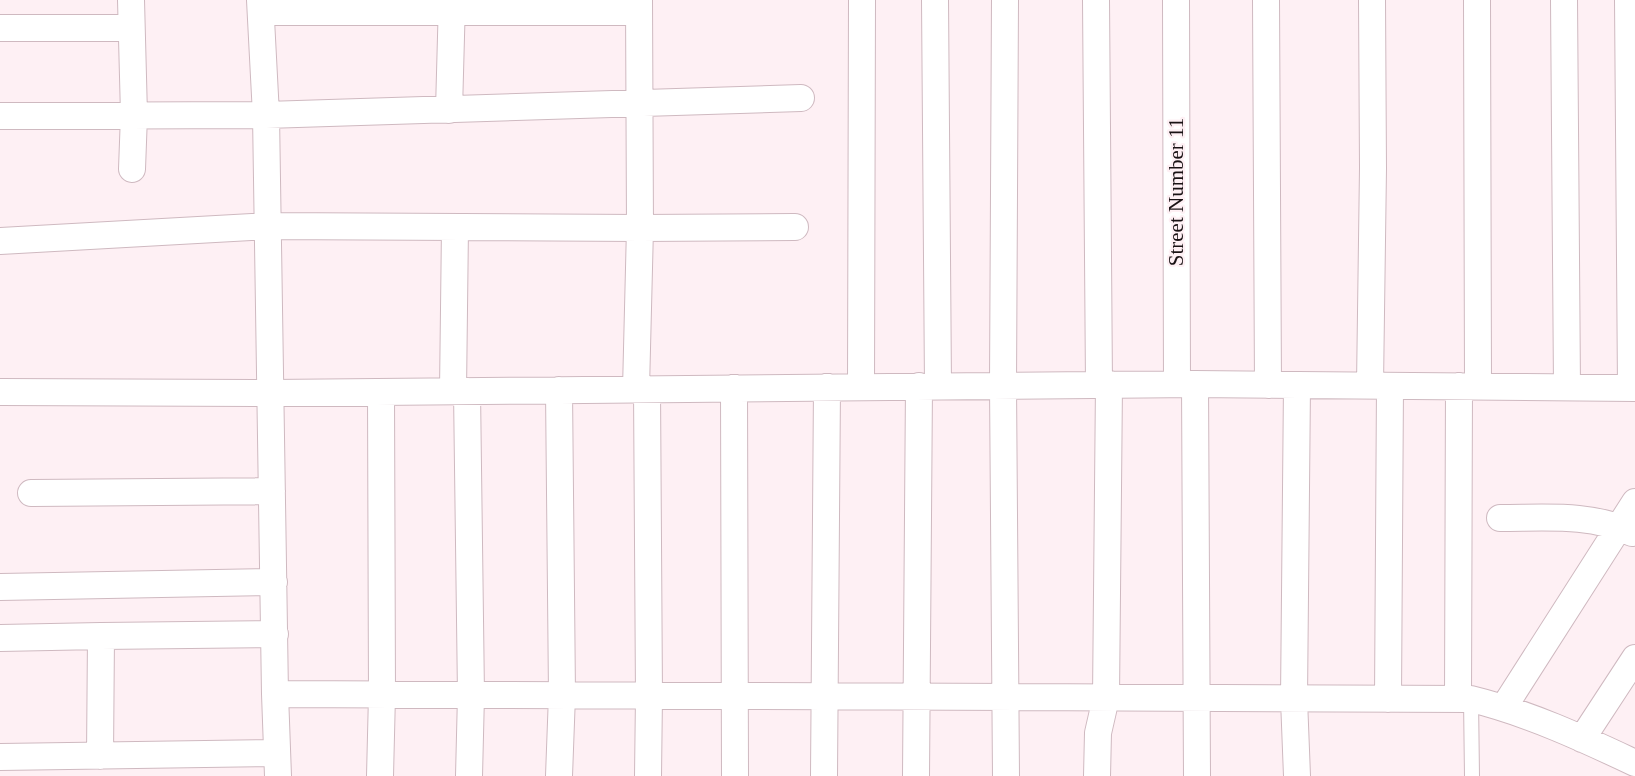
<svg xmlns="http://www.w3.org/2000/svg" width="1635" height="776" font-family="'Times New Roman',serif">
	<rect width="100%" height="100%" fill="#fef0f4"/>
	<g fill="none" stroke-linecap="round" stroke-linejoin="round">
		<g stroke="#cfb9c0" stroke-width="16">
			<path id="service" d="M1471,699L1472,776"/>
		</g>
		<g stroke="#cfb9c0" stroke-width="28">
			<path id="minor" d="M131,0L134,115L132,169
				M260,0L266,115L275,694L278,776
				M935,0L938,386
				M1005,0L1003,385L1006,776
				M1096,0L1099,385
				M1176,0L1177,384
				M1266,0L1268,385
				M1477,0L1478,386
				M1564,0L1567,387
				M1628,0L1631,388
				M261,12H638
				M0,28H131
				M449,110L452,0
				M0,116L266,115L801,98
				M0,241L268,226L640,228L795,227
				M1195,384L1197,776
				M1297,385L1294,699L1297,776
				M1370,385L1373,168L1372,0
				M861,387L862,0
				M734,388L735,776
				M636,389L640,228L639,0
				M647,389L649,696L648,776
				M559,390L562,695L559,776
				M453,391L455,227
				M467,391L471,695L469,776
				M0,392L271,393L1195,384L1635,388
				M31,493L272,491
				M1500,518C1545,518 1591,513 1632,533
				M0,587L274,582
				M101,636L275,634
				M0,638L101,636L100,756
				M275,694L1471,699C1528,713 1582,738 1635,763
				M1388,699L1390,386
				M1458,699L1459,386
				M1504,707L1635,502
				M1582,739L1635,658
				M0,757L277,753
				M380,776L382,695L381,392
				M824,776L827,387
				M916,776L919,386
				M1097,776L1098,733L1106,698L1109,384"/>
		</g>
		<use href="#service" stroke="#fff" stroke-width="14"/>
		<use href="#minor" stroke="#fff" stroke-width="26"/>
	</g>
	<g text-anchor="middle" stroke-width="4.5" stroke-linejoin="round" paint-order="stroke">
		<g font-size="21" fill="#191214" stroke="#fef0f4">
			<text transform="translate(1176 192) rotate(-90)" y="7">Street Number 11</text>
		</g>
	</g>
</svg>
